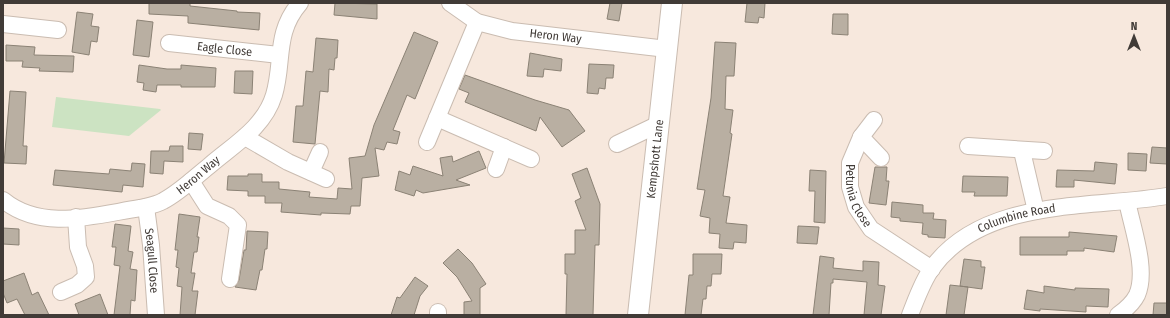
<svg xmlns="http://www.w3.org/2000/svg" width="1170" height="318" font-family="'Fira Sans Condensed',sans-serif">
	<rect width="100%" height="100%" fill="#f7e8dd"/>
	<path fill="#cce3c2" d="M56,97L160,109L161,110L129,136L52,127Z"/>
	<path fill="#b9afa2" stroke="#8b8275" d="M149,3H190V6L237,11V12L260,13L259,30L188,23V16L149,14Z
		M335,3L377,4V19L334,15Z
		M610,3H622L619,21L607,19Z
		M747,3H765L764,18L759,17L758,23L745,22Z
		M77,12L93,14L91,26L99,27L97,42L91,41L89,55L72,52Z
		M833,14H848V35L832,34Z
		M137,20L153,22L149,57L133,55Z
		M414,32L438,42L415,99L407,95L393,130L400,132L397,144L387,142L384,150L375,148L379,176L362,178L360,206H351L350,214L321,213V215L281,212L282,203H265V196H248V191L227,190L228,176H248V174H262V182H279V189L310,192L309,197L337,199L338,188L352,189L349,158L365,156L374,125Z
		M316,38L338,40L337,58H335L334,70L329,69L328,92L320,91L315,144L293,142L296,106H303L306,71L313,72Z
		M715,42L736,43L734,76H726L725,109L733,110L730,133L732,134L723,196L730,197L726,223L747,225L746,243L734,242L733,249L719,248L720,234L709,233L710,218L700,216L705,190L697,189L711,98Z
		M6,45L35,47L34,55L74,56L73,72L39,71L40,68L22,67L23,61H6Z
		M530,53L562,59L561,71L544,69L543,77L527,76Z
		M589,64L614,65L613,78H606L605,89L599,88L598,94L587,93Z
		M139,65L167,69H181V65L216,68L215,87H181V85H157L156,92L143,90L144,83L137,82Z
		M235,71H253L252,94L234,93Z
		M465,75L535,100L569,110L585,131L562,147L540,117L536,131L465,102L469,93L459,89Z
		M10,91L26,92L23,146H27L26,164L4,163Z
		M189,133L203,134L201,150L188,149Z
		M170,146H183V162L164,161L163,174L150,173L151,151H169Z
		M1152,147L1167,148V164L1150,163Z
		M479,151L486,168L456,180L470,185L423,193L416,190L414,196L395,190L399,171L410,175L413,166L443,176L440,158L452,156L453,162Z
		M1128,153L1147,154L1146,171L1128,170Z
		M1095,162L1117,164L1115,184L1074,180V187H1056L1057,170L1094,171Z
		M132,163L145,164L143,187L123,185L122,192L53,185L55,170L109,174L110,169L131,171Z
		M875,167H887L886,181H889L886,205L869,203Z
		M587,168L600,204L599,245H595L593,315H566L567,274H565V254H575V230H586L575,201L581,198L572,174Z
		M810,170L826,171L825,223L814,222L815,191H809Z
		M963,176L1008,177L1007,196H974L975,192H962Z
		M892,202L923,205V213H934L933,219L946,220L945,238L928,237V235L922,234L923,223L900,221V218L891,217Z
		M179,214L200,217L197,237H199L197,252H194L191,273H195L192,291H198L195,315H180L182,287L177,286L179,268L176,267L178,250H175Z
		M115,224L131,226L128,251L133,252L130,269L137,270L135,301L131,300L130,315H114L120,266L114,265L116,247H112Z
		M798,226L819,227L817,244L797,243Z
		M3,228L19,229V245L3,244Z
		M247,231L268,232L267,249H265L262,270H260L256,290L235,287L239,280L244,250H246Z
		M1069,232L1117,236L1114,252L1084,248V251H1067V255H1020V237H1069Z
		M458,249L472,263L486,284L480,288V315H464V302L472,301L457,277L443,263Z
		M693,254H722L721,274H712L711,286H707L706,299H703L701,315H685L689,275H693Z
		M820,256L834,258L833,268L863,271V261L879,262L878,285L885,286L881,315H864L867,282L833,279V283H831L829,315H813Z
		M964,259L981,261V267H985L982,289L960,286Z
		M24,273L32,295L38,292L49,315H25L17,299L7,303L3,293V281Z
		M415,277L428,286L420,296L414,315H391L397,297L400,298Z
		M950,285L968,287L964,315H946Z
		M1044,286L1075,290V288L1109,289L1108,307L1086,306V312L1040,309V311L1024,309L1027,290L1044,293Z
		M100,294L108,315H79L75,304Z
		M1154,303H1167V315H1153Z"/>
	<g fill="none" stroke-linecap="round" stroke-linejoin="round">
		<g stroke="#cabcb1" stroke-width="18">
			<g id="minor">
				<path id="s1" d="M450,3L477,22L512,31L667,49"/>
				<path d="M3,24L58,30"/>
				<path id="s2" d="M169,43L279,55"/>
				<path d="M437,118L531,159"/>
				<path id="s3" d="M874,120L861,137L850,163V187L856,207L871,229L932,269"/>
				<path d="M245,137L288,162L326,179"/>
				<path d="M861,137L881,158"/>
				<path d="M427,142L477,22"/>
				<path d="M617,144L659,124"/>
				<path d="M968,146L1044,151"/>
				<path d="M1022,151L1036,211"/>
				<path d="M496,169L504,147"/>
				<path d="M311,172L320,152"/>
				<path d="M191,181L207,206L229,216L238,225L230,279"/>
				<path id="s4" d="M3,200C42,232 95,215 140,208C148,206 156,205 163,201C180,192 194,178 209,166C233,145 264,128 274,95C284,62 274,33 300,3"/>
				<path id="s5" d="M146,207L151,245L156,315"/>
				<path d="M61,292L77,285L86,277L85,266L78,247L76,217"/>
				<path d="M438,315V312"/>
				<path id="s6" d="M910,315C916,300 922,282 932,268C984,197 1090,209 1167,196"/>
				<path d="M1118,315C1125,310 1133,303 1137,295C1148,270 1132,227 1127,201"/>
			</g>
		</g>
		<g stroke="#cabcb1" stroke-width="22">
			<g id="tertiary">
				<path id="s7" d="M638,315L672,3"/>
			</g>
		</g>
		<use href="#minor" stroke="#fff" stroke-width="16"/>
		<use href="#tertiary" stroke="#fff" stroke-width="20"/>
	</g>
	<g text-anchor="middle" stroke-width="3" stroke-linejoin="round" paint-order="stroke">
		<g font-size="12" fill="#413b37" stroke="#f7e8dd">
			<text dy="4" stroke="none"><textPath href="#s1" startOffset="113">Heron Way</textPath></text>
			<text dy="4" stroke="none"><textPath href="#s2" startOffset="56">Eagle Close</textPath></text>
			<text dy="4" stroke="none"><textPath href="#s7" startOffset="157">Kempshott Lane</textPath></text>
			<text dy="4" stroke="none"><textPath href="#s4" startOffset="210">Heron Way</textPath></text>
			<text dy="4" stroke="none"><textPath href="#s3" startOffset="84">Petunia Close</textPath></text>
			<text dy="4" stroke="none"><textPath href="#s6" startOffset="153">Columbine Road</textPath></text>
			<text dy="4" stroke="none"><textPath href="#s5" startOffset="54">Seagull Close</textPath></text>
		</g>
	</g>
	<rect width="1170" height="318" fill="none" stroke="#413b37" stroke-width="8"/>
	<g transform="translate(1134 36)" stroke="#f7e8dd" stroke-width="3" paint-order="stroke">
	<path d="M0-3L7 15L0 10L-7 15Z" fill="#413b37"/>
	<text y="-6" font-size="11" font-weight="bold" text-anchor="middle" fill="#413b37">N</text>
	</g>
</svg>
